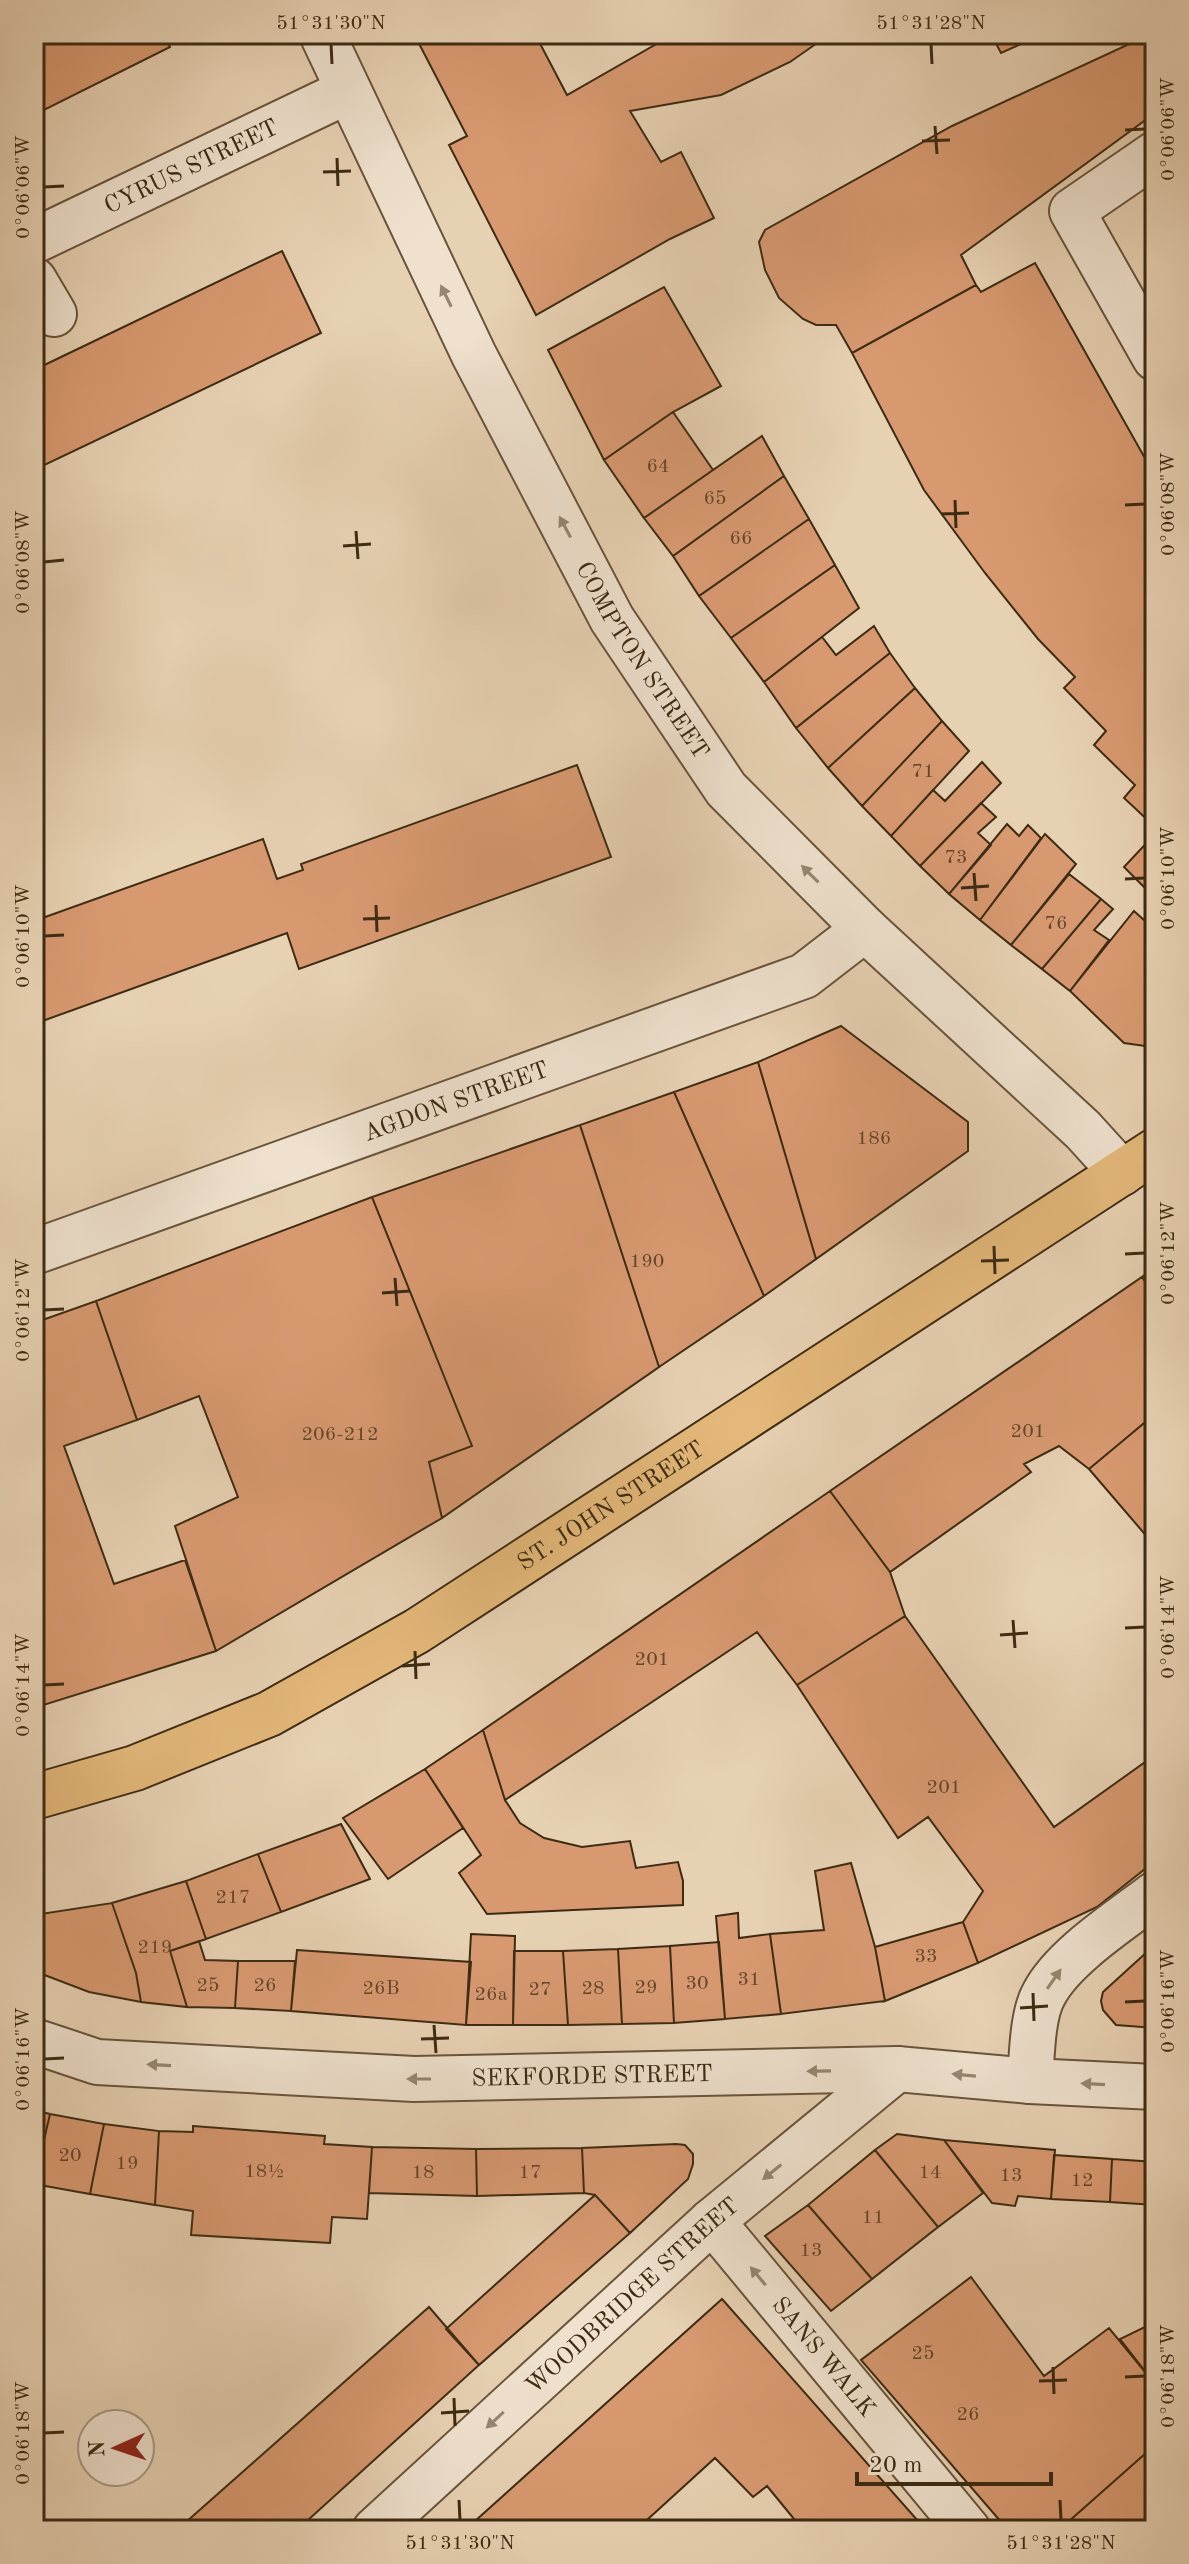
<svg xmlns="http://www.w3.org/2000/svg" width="1189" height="2564" font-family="'Old Standard TT',serif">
	<rect width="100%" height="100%" fill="#e7d1b3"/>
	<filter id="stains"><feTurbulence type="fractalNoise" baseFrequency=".0025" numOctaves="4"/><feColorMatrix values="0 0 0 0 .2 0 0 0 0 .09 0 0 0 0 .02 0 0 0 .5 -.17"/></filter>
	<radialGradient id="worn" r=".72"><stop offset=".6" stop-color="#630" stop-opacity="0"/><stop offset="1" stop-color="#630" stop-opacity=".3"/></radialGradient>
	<path fill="#d89971" stroke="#3d2b13" stroke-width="2" d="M34,34H182L167,41L170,47L34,115Z
		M414,34H535L567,95L674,34H830L790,62L721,95L630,111L661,162L681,152L714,218L670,239L536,315L449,145L467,136Z
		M991,34H1043L1001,53Z
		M1155,36V113L961,255L976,285L852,353L836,325H816L803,319L779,298L765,270L759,242L765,230L952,126L1140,39Z
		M282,251L321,333L34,470V370Z
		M1035,263L1155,476V827L1124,798L1135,785L1094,745L1106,731L1064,688L1075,677L1038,639L985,573L924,490L852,353L976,285L981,292Z
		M664,287L721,386L673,412L604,460L548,350Z
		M673,412L713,470L644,518L604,460Z
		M762,436L784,476L673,556L644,518Z
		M784,476L809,519L699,596L673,556Z
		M809,519L835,565L731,638L699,596Z
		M835,565L859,608L764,682L731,638Z
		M874,626L890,653L796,728L764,682L822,637L836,655Z
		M890,653L915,688L828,768L796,728Z
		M915,688L942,721L862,806L828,768Z
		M942,721L969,751L891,836L862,806Z
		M982,762L1001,783L920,866L891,836L933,790L945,801Z
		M577,765L611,857L299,969L287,933L34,1024V921L263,839L277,879L303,870L301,864Z
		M981,803L996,817L978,833L991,845L949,894L920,866Z
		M1007,824L1019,836L1028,825L1041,838L980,920L949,894Z
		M1045,834L1076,864L1011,945L980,920Z
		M1155,834V898L1124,867Z
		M1069,874L1101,899L1042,969L1011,945Z
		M1101,899L1113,909L1094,930L1109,940L1070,991L1042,969Z
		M1134,911L1155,930V1039L1145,1046L1124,1043L1070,991Z
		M841,1026L968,1122V1151L816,1259L758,1062Z
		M758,1062L816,1259L764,1296L674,1092Z
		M674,1092L764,1296L659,1367L580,1125Z
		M580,1125L659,1367L442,1518L429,1462L472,1446L372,1197Z
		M372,1197L472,1446L429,1462L442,1518L216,1651L175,1526L238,1497L199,1396L137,1420L96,1301Z
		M1155,1267V1296L1142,1277Z
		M1142,1277L1155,1296V1414L1089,1469L1059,1446L1024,1464L1031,1472L890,1572L830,1491Z
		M96,1301L137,1420L64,1446L114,1584L185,1560L216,1651L34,1708V1613L41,1611L34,1593V1323Z
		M1155,1414V1546L1089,1469Z
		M830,1491L890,1572L905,1616L797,1685L757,1632L505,1800L483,1730Z
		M905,1616L1054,1827L1155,1755V1861L1097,1907L978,1963L963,1922L983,1891L928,1817L898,1838L797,1685Z
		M483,1730L505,1800L520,1823L544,1838L582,1847L630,1841L636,1868L678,1862L683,1881V1905L487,1914L459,1873L481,1855L425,1769Z
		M425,1769L463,1828L388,1879L343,1818Z
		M341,1824L370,1879L281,1912L258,1854Z
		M258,1854L281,1912L206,1939L186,1881Z
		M851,1863L875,1947L885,2001L781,2014L770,1934L824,1930L815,1871Z
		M186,1881L206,1939L170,1951L187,2007L141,2002L136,1973L112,1903Z
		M112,1903L136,1973L141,2002L89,1992L34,1971V1915Z
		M738,1913L739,1938L770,1934L781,2014L725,2019L716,1916Z
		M963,1922L978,1963L885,2001L875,1947Z
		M471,1934L515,1936L513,2025H466Z
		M199,1941L205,1960L238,1961L235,2008L187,2007L170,1951Z
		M719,1942L725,2019L674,2023L670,1946Z
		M670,1946L674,2023L622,2024L618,1949Z
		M618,1949L622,2024L568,2025L563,1951Z
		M297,1950L471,1962L466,2025L291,2011Z
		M514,1951H563L568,2025H513Z
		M1148,1951H1155V2028L1116,2025L1103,2010L1101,2001L1103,1992Z
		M238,1961H295L291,2011L235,2008Z
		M34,2110L50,2114L34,2184Z
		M50,2114L104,2124L90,2194L34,2184Z
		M104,2124L159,2131L155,2205L90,2194Z
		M193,2126L325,2136L324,2144L372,2147L367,2219L332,2217L330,2243L191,2235L193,2211L155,2205L159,2131L193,2132Z
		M897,2134L944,2140L983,2193L938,2227L875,2150Z
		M944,2140L1055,2150L1051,2199L1018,2196L1015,2206L992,2203Z
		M676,2144L685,2145L693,2154V2164L688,2179L630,2233L595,2195L584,2193L582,2148Z
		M372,2147L476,2149L477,2196L369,2193Z
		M582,2148L584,2193L477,2196L476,2149Z
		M875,2150L938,2227L872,2279L808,2205Z
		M1054,2155L1112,2159L1110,2202L1051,2199Z
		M1112,2159L1155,2162V2205L1110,2202Z
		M595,2195L630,2233L479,2365L446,2329Z
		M808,2205L872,2279L831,2311L765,2236Z
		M971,2277L1044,2376L1109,2328L1155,2384V2445L1059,2530H1008L861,2360Z
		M722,2299L926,2530H803L767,2486L753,2497L715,2458L636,2530H465Z
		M429,2307L479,2365L297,2530H177Z
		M1155,2322V2384L1120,2339Z
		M1155,2445V2530H1059Z"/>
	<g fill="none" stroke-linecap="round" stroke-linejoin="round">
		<g stroke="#68543b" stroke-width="48">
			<g id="minor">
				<path id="s1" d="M322,34L474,355L612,619L726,789L865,929L1083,1130L1122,1173"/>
				<path d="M1155,154L1072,211L1155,358"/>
				<path id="s2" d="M34,241L348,91"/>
				<path d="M34,280L54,314"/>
				<path id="s3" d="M34,1252L804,976L865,929"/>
				<path id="s4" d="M34,2041L97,2062L414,2079L897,2069L1030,2081L1155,2087"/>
				<path d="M1030,2081C1032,2056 1032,2015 1044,1994C1063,1957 1121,1920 1155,1894"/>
				<path id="s5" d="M712,2221L968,2530"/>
				<path id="s6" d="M375,2530L712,2221L897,2069"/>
			</g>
		</g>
		<g stroke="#3d2b13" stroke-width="48">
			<g id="major">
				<path id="s7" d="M34,1797L135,1768L269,1714L417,1631L1155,1151"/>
			</g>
		</g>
		<use href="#minor" stroke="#efe1ce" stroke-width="44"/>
		<use href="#major" stroke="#e4b87a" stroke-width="44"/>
	</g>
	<defs><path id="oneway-solid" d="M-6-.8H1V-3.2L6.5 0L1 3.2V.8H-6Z" transform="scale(2)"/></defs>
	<g fill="#968670">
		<use href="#oneway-solid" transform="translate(446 296) rotate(-116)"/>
		<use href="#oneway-solid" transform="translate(565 527) rotate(-118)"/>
		<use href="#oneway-solid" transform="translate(810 874) rotate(-135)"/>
		<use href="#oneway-solid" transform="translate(1054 1979) rotate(-55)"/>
		<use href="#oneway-solid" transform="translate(159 2065) rotate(-177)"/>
		<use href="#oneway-solid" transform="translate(819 2071) rotate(179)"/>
		<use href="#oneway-solid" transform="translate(964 2075) rotate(-175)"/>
		<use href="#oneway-solid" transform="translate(419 2079) rotate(-180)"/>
		<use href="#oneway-solid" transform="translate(1093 2084) rotate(-177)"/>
		<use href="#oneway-solid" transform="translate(772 2172) rotate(141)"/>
		<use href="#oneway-solid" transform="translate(758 2276) rotate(-130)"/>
		<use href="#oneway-solid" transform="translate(495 2420) rotate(137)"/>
	</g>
	<path fill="none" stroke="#3d2b13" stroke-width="3" d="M331,44L332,64M931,44L932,64M935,126L937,154M1125,130L1145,129M922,141L950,140M337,158L338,186M323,172L351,171M44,187L64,186M955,500L956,528M1125,505L1145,504M941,514L969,513M356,531L358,559M343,546L371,544M44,562L64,560M974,873L976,901M1125,879L1145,878M961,888L989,886M376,905L377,932M363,919L390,918M44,936L64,935M994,1246L995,1274M1125,1254L1145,1253M981,1261L1009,1260M395,1278L397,1306M382,1293L410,1291M44,1310L64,1309M1013,1620L1015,1648M1125,1628L1145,1627M1000,1635L1028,1633M415,1651L416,1679M402,1666L430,1664M44,1685L64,1684M1033,1993L1034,2021M1125,2002L1145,2001M1020,2008L1048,2006M434,2025L436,2053M421,2039L449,2038M44,2059L64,2058M1053,2367L1054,2394M1125,2377L1145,2376M1039,2381L1067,2380M454,2398L455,2426M441,2413L469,2411M44,2433L64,2432M459,2500L460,2520M1060,2500L1061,2520"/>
	<g text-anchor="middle" stroke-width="6" stroke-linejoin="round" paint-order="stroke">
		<g font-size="20" fill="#64462a">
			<text x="658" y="472">64</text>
			<text x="715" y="504">65</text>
			<text x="741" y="544">66</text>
			<text x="923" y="777">71</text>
			<text x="956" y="863">73</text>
			<text x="1056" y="929">76</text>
			<text x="874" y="1144">186</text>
			<text x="647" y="1267">190</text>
			<text x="1028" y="1437">201</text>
			<text x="340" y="1440">206-212</text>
			<text x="652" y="1665">201</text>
			<text x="944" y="1793">201</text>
			<text x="233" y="1903">217</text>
			<text x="155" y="1953">219</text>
			<text x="926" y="1962">33</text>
			<text x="749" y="1985">31</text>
			<text x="697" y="1989">30</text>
			<text x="208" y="1991">25</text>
			<text x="265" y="1991">26</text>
			<text x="646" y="1993">29</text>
			<text x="381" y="1994">26B</text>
			<text x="593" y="1994">28</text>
			<text x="540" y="1995">27</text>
			<text x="491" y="2000">26a</text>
			<text x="70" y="2161">20</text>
			<text x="127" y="2169">19</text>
			<text x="264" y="2177">18½</text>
			<text x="423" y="2178">18</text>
			<text x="530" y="2178">17</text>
			<text x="930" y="2178">14</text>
			<text x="1011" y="2181">13</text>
			<text x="1082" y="2186">12</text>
			<text x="873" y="2223">11</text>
			<text x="811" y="2256">13</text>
			<text x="923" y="2359">25</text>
			<text x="968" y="2420">26</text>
		</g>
		<g font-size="24" fill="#3d2b13" stroke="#efe1ce">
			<text dy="8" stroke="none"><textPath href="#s2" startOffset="174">CYRUS STREET</textPath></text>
			<text dy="8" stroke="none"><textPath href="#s1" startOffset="704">COMPTON STREET</textPath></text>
			<text dy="8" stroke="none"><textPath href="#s3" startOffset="448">AGDON STREET</textPath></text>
			<text dy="8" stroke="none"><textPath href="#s7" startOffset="650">ST. JOHN STREET</textPath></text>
			<text dy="8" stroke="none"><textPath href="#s4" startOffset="562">SEKFORDE STREET</textPath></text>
			<text dy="8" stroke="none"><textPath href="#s6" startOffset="348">WOODBRIDGE STREET</textPath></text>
			<text dy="8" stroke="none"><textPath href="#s5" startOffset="176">SANS WALK</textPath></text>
		</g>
	</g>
	<rect width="1189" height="2564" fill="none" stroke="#e7d1b3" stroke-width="88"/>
	<g transform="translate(116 2448) rotate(267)"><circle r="38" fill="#efe1ce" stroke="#a89883" stroke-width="2"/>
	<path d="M0-6L14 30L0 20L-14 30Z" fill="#8f2418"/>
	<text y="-12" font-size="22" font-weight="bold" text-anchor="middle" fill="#3d2b13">N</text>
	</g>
	<path d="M857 2472v12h194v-12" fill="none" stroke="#3d2b13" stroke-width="4"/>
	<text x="869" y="2472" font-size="24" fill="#3d2b13" stroke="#efe1ce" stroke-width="6" paint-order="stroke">20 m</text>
	<rect x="44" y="44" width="1101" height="2476" fill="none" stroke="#3d2b13" stroke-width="3"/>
	<g font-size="20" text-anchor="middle" fill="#3d2b13">
		<text x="331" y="29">51°31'30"N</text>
		<text x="931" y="29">51°31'28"N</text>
		<text transform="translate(1167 129) rotate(-90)" y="7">0°06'06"W</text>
		<text transform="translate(22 187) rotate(-90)" y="7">0°06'06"W</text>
		<text transform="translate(1167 504) rotate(-90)" y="7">0°06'08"W</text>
		<text transform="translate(22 562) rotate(-90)" y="7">0°06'08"W</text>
		<text transform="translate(1167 878) rotate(-90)" y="7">0°06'10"W</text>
		<text transform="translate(22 936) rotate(-90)" y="7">0°06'10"W</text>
		<text transform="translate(1167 1253) rotate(-90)" y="7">0°06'12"W</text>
		<text transform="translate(22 1310) rotate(-90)" y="7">0°06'12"W</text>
		<text transform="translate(1167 1627) rotate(-90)" y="7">0°06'14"W</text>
		<text transform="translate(22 1685) rotate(-90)" y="7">0°06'14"W</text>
		<text transform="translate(1167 2001) rotate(-90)" y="7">0°06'16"W</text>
		<text transform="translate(22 2059) rotate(-90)" y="7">0°06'16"W</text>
		<text transform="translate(1167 2376) rotate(-90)" y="7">0°06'18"W</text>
		<text transform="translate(22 2433) rotate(-90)" y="7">0°06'18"W</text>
		<text x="460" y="2549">51°31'30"N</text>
		<text x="1061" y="2549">51°31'28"N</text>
	</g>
	<rect width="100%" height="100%" filter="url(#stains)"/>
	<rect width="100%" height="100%" fill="url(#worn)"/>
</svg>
